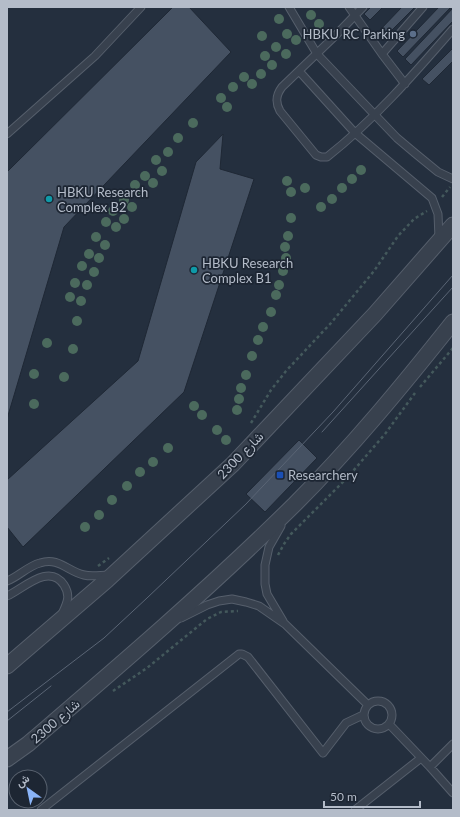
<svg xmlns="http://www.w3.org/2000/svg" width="460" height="817" font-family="Lato,Vazirmatn,sans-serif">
	<rect width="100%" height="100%" fill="#242f3e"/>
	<path fill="#455162" stroke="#1f2835" d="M173,7H189L231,52L64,227L7,419V172Z
		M371,7H383L370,20L364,14Z
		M402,7H415L385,37L379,31Z
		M439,7H451L403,57L397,51Z
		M453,8V21L411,65L405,59Z
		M453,48V61L429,85L422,79Z
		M223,134L220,169L254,179L184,392L23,547L7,527V480L138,361L196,162Z
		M299,440L317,458L265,512L246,494Z"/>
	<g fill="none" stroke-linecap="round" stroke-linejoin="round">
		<g stroke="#565f6c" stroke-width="9">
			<path id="service" d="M289,7L317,54L374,114L397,138L416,154L438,172L453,179
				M349,7L382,54L405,84
				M363,7L335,36L282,87C276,95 275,102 280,111L316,155L321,157H327C374,120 414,74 453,29
				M382,54L423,7
				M299,71L355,133L432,198L438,214L439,238
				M7,134L95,56L141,7
				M281,526L269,547L265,565V584L267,594L283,621
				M7,581C18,577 28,566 40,563C59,557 67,571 84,575C92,577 101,575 109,575
				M7,596C23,589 49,562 64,585C71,596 67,603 62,614
				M181,618L207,605L219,601L232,599L246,602L259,606L285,624L368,705
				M364 715a14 14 0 1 1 28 0a14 14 0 1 1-28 0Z
				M389,724L430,767L453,793
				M430,767L453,744
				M41,810L239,654H242L248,657L323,753L346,723L363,715
				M355,810L421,758"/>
		</g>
		<g stroke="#565f6c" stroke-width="17">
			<path id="minor" d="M7,666L107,580L233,464L375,314L453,225
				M7,759L28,744C119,666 210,588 295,504C352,447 403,385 453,322"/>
		</g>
		<path stroke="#44595c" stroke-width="2.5" stroke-dasharray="3 3" stroke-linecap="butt" d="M442,197L450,187
			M420,387L453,348
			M251,423L271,390L286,371L331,323L374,271L398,236L414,219L427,211
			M278,555L284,544L291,534L347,478L385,434L415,393
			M98,566L109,558
			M113,691L147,668L207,619L221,612L238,611"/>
		<use href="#service" stroke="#38414e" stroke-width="7"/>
		<use href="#minor" stroke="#38414e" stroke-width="15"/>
		<path stroke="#5a6575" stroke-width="1" d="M322,432L453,287
			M7,712L104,638L147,598L246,504L333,412L453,275
			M7,721L51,686"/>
	</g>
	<g fill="#4b6a5d">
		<circle cx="311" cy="15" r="5"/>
		<circle cx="279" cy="19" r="5"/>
		<circle cx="319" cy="24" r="5"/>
		<circle cx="287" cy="34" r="5"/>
		<circle cx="262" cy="36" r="5"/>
		<circle cx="296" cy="40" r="5"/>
		<circle cx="276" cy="47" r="5"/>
		<circle cx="286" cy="54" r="5"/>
		<circle cx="265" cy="56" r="5"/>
		<circle cx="272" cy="65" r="5"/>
		<circle cx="261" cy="74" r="5"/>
		<circle cx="244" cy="77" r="5"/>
		<circle cx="252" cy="84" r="5"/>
		<circle cx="233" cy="87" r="5"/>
		<circle cx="221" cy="98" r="5"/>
		<circle cx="227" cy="107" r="5"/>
		<circle cx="193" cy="123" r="5"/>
		<circle cx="178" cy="138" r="5"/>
		<circle cx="168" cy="152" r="5"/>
		<circle cx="156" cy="160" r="5"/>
		<circle cx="361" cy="170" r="5"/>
		<circle cx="162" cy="171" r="5"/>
		<circle cx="145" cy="176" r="5"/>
		<circle cx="352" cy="179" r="5"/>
		<circle cx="287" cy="181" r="5"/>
		<circle cx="153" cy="183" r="5"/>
		<circle cx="135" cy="185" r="5"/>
		<circle cx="305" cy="188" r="5"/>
		<circle cx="342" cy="188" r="5"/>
		<circle cx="291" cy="192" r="5"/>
		<circle cx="143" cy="193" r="5"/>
		<circle cx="332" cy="199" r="5"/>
		<circle cx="124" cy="200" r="5"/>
		<circle cx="132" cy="207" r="5"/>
		<circle cx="321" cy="207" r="5"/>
		<circle cx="113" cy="211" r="5"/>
		<circle cx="291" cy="218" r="5"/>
		<circle cx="124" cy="219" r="5"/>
		<circle cx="106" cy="222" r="5"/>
		<circle cx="116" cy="227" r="5"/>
		<circle cx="288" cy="236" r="5"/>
		<circle cx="96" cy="237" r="5"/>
		<circle cx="105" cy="245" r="5"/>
		<circle cx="285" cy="247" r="5"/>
		<circle cx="89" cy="254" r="5"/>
		<circle cx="99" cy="258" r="5"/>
		<circle cx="286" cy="258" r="5"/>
		<circle cx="82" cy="266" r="5"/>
		<circle cx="283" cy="271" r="5"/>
		<circle cx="94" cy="272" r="5"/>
		<circle cx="75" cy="283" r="5"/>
		<circle cx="87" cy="285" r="5"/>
		<circle cx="279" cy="285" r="5"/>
		<circle cx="276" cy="295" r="5"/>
		<circle cx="70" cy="297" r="5"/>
		<circle cx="81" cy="301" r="5"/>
		<circle cx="271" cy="312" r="5"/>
		<circle cx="77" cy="321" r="5"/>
		<circle cx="263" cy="327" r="5"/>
		<circle cx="258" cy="340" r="5"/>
		<circle cx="47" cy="343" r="5"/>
		<circle cx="73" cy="349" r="5"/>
		<circle cx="252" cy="356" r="5"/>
		<circle cx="34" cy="374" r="5"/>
		<circle cx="246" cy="375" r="5"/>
		<circle cx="64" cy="377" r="5"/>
		<circle cx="241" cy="388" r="5"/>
		<circle cx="239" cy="399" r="5"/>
		<circle cx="34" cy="404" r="5"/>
		<circle cx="194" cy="406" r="5"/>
		<circle cx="237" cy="410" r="5"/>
		<circle cx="202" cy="415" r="5"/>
		<circle cx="217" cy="430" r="5"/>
		<circle cx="226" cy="440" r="5"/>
		<circle cx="168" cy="448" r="5"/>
		<circle cx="153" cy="462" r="5"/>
		<circle cx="140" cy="472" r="5"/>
		<circle cx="127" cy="486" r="5"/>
		<circle cx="112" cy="500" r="5"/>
		<circle cx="99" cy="515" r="5"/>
		<circle cx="85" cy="527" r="5"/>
	</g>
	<circle fill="#5c6f8a" stroke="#1d2633" stroke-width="1.5" cx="413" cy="34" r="4"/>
	<g fill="#0f9aa8" stroke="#1d2633" stroke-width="1.5">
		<circle cx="49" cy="199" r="4"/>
		<circle cx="194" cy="270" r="4"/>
	</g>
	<rect fill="#1a4fb4" stroke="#1d2633" stroke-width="1.5" x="276" y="471" width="8" height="8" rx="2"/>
	<g text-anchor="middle" stroke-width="3.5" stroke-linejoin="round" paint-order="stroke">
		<g font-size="13" fill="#b4bcc9" stroke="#1d2633" text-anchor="start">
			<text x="405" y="39" text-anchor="end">HBKU RC Parking</text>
			<text x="57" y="197">HBKU Research<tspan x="57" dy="15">Complex B2</tspan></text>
			<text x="202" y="268">HBKU Research<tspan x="202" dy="15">Complex B1</tspan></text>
			<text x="288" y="480">Researchery</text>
		</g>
		<g font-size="13" fill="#b4bcc9" stroke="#1d2633">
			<text transform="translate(240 455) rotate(-46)" y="5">شارع 2300</text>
			<text transform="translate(55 721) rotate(-41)" y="5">شارع 2300</text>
		</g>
	</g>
	<rect width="460" height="817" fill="none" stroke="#b4bcc9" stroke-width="16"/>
	<g transform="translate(28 789) rotate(327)"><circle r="19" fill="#1d2633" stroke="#59626f"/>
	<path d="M0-3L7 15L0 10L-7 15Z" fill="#8ab4f8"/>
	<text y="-6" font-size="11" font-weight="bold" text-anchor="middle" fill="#b4bcc9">ش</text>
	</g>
	<path d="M324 801v6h96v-6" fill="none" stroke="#b4bcc9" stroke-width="2"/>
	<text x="330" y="801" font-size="12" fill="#b4bcc9" stroke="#1d2633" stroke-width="3" paint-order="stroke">50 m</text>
</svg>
